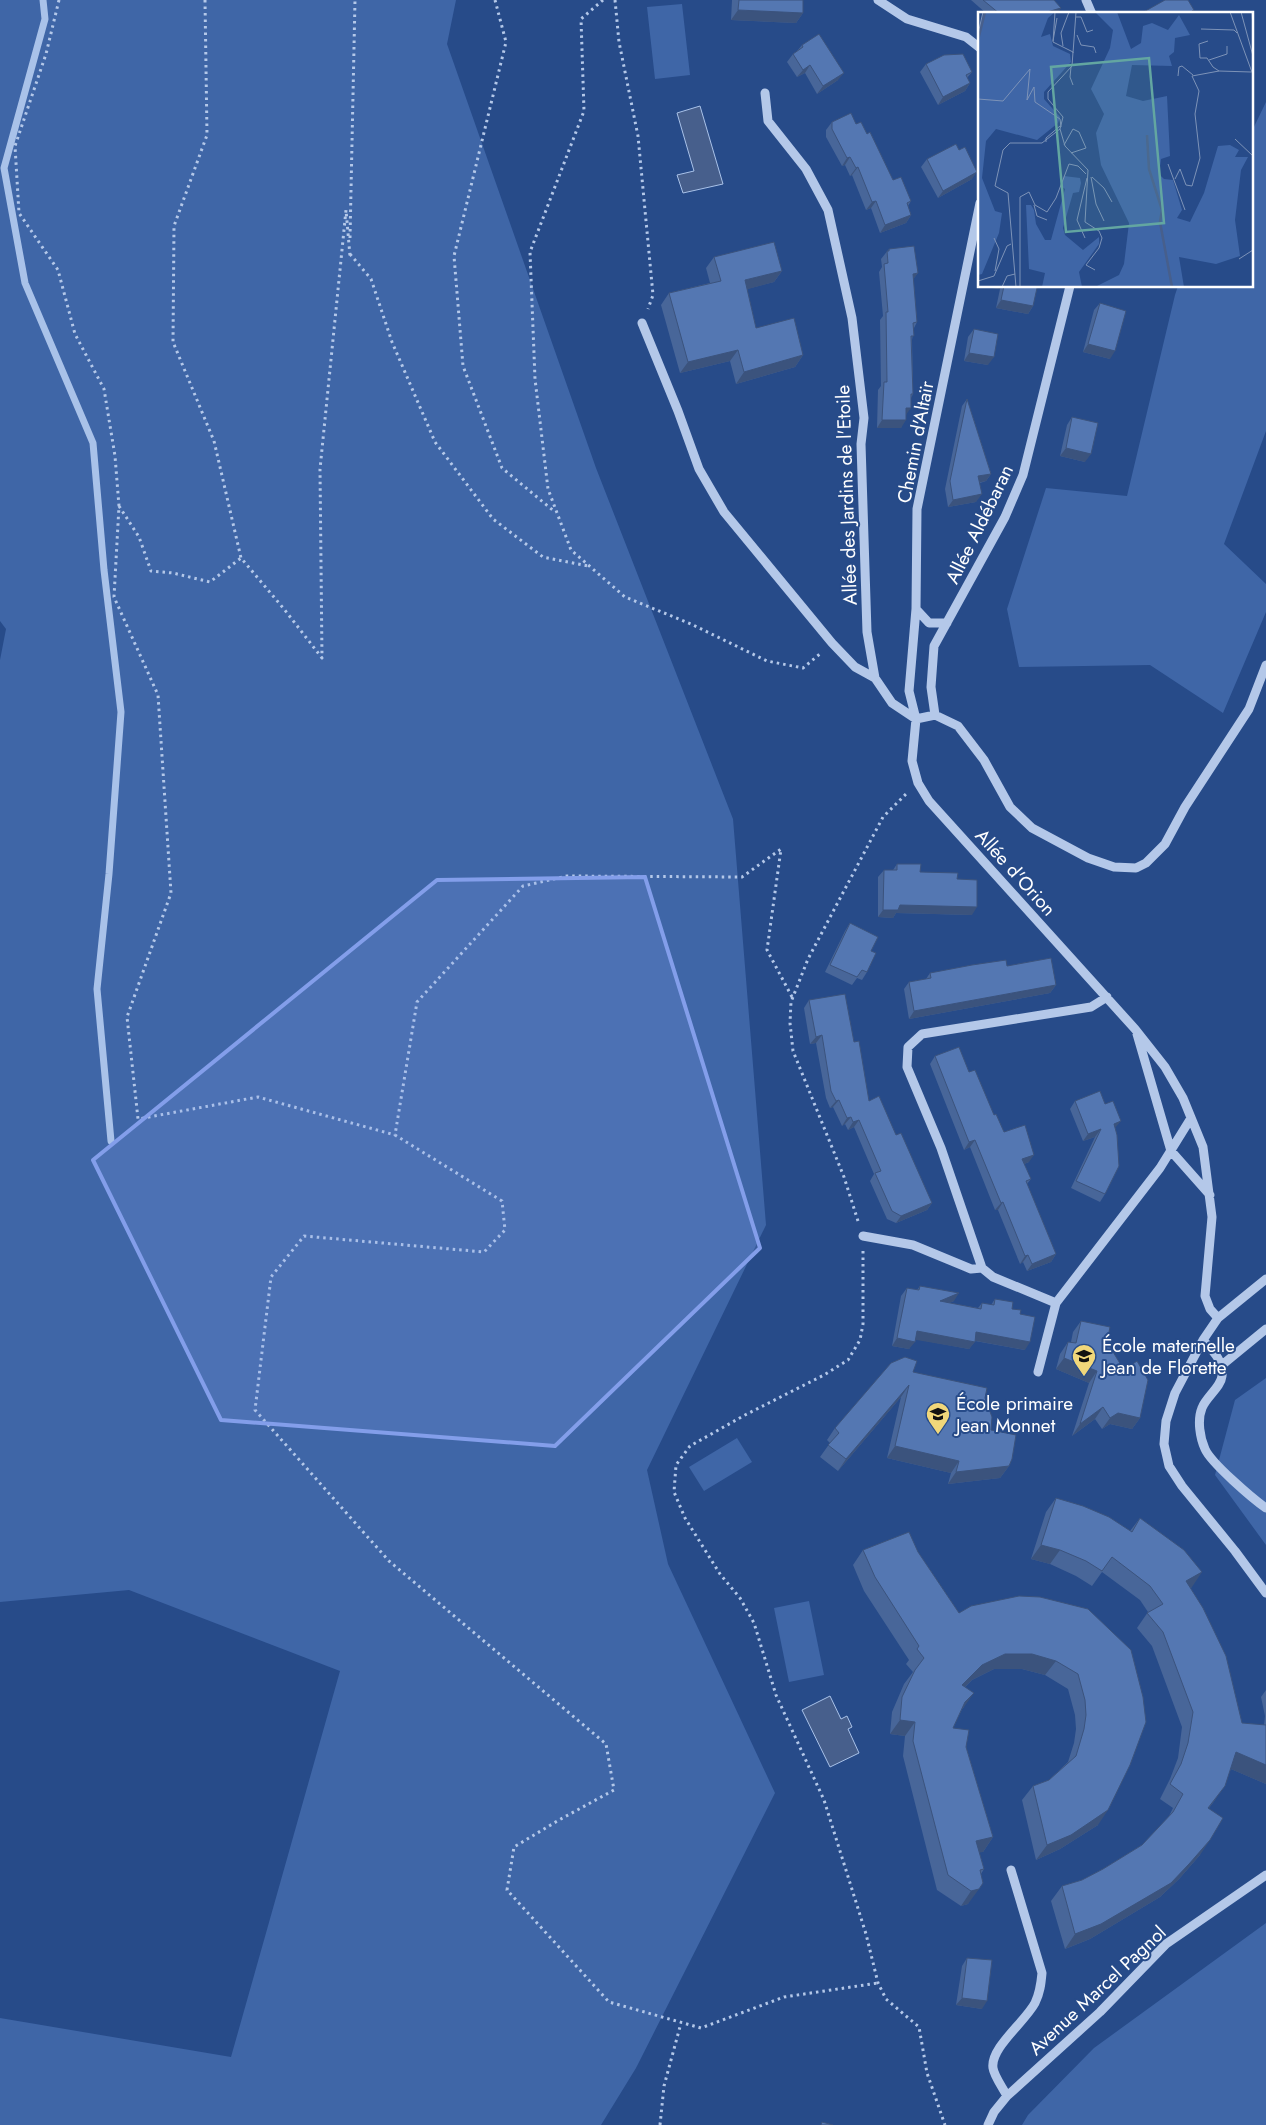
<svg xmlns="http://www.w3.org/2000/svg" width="1266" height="2125" font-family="Jost,sans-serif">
	<rect width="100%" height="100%" fill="#274b89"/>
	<path fill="#3f66a7" d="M0,0H456L447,44L596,468L733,819L766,1225L647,1470L668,1564L775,1793L636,2068L601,2125H0V2018L231,2057L340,1671L129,1590L0,1602V660L6,629L0,621Z
		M682,4L690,75L655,79L647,7Z
		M1266,102V431L1224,544L1266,584V612L1223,713L1150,665L1019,667L1007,609L1046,488L1127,496L1175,295L1178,286H1252V131Z
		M1266,1378V1545L1215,1475L1235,1400Z
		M737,1438L752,1462L704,1491L689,1467Z
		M809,1601L824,1675L789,1682L774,1608Z
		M1266,1923V2125H1022L1028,2115L1094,2048Z"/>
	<path fill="#475f8c" stroke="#a9c2e9" d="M700,106L723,184L683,193L677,175L694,171L677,113Z
		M830,1696L841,1719L847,1716L852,1727L848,1729L859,1753L830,1767L802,1710Z"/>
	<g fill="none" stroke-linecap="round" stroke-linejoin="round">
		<path stroke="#a9c2e9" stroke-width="7" d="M43,0L45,19L4,168L25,283L93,443L104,570L121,712L109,874L97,989L111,1141"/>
		<path stroke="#b4c8e9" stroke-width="3" stroke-dasharray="2.5 4" stroke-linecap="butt" d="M59,0L46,54L15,146L19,213L58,270L75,334L104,389L115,456L119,506L114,597L158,695L171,893L127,1017L138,1119L258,1097L395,1135
			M205,0L207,135L174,226L173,342L214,441L241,558L284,609L322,658L320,469L346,210L350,256
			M495,0L506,42L454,256L463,366L502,468L555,512
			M603,0L581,19L584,111L530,252L535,379L548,489L571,550L625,597L691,624L767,661L803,668L821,653
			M615,0L619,42L638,136L653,295L648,309
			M350,238L355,0
			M350,254L371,279L392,342L435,442L493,519L543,557L588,566
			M119,506L139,537L151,571L173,573L210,582L241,558
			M792,997L767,950L781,849L742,877L567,876L523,886L417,1002L395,1135L502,1201L505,1230L484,1252L304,1236L271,1277L255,1410L389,1561L606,1744L614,1790L559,1820L514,1847L507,1890L609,2002L701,2028L784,1997L878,1983
			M858,1221L844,1177L793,1051L790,1023L791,1002L808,959L883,817L906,794
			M863,1251V1324L860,1340L848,1360L824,1375L745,1415L690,1446L676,1465L674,1492L685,1518L720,1574L740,1598L754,1623L776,1695L824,1800L866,1934L878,1983L886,1999L919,2027L927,2073L945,2125
			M660,2125L664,2086L681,2023"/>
		<path stroke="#b4c8e9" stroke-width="9" d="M878,0L907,19L966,37L980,48
			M1086,0L1092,14
			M765,93L768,121L806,169L828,210L852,318L864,418L861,444L867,632L875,678
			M980,203L917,509L916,609L909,691L916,719L912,761L918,783L929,801L1135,1029L1165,1067L1183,1098L1203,1147L1212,1217L1205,1296L1210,1309L1218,1318
			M642,323L678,411L699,469L724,512L832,643L855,667L875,678L892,703L916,719L935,715
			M916,609L929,623H947
			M935,715L958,726L984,760L1010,807L1032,828L1088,858L1114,867L1136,868L1146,863L1165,844L1185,807L1249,709L1266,665
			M935,715L931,687L934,646L1005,517L1023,475L1070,286
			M1107,997L1091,1007L922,1034L908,1047L907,1067L941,1148L982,1268L993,1277L1056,1303L1160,1168L1191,1118
			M1137,1034L1171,1151L1210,1195
			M863,1236L913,1245L971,1269L982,1268
			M1266,1279L1218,1318L1203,1340L1175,1393L1166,1421L1164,1444L1169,1466L1182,1486L1235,1551L1266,1593
			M1203,1340C1212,1350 1224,1361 1222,1376C1221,1387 1206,1397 1202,1408C1197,1420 1200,1438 1205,1449C1211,1463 1253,1499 1266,1508
			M1222,1365L1266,1329
			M1038,1372L1056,1303
			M1007,2096C1003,2088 994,2076 993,2068C990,2048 1025,2022 1035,2003C1040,1993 1041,1984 1042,1973L1011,1870
			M988,2125L994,2112L1007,2096L1100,2012L1166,1944L1266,1875"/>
	</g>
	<path fill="#486699" d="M732,0H803V13L796,23L731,20Z
		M971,0H1054L1057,14H987Z
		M802,45L838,80L817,94L805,73L797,77L787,62L793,54L797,51Z
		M926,64L972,72L967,78L970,83L965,91L938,105L920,72Z
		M832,122L856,124L867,134L893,180L911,201L908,206L911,215L906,223L880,233L871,208L866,210L852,175L850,176L845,165L842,166L826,137V130Z
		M927,159L972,179L938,198L921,167Z
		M889,249L918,273L913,279L917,322L914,328L912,340L913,394L911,398L906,415L901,428H877L878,390L881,386L880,320L883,316L879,272L882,267L881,259Z
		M714,257L782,271L774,282L747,289L756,328L803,355L795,367L736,384L730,361L680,373L661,305L669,293L710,283L706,268Z
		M992,286H1035L1033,306L1028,314L996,308L1000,289L992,288Z
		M1100,303L1110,359L1083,352L1094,310Z
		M974,329L988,365L964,361L968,337Z
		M967,399L991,474L986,481L980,483L976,502L948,507L945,489L962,406Z
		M1072,417L1085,462L1060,456L1067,425Z
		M897,864L920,872L957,879L972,915L896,913L893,918L878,917V877L884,870H893Z
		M850,923L867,972L862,980L857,978L852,985L825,972L845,931Z
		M1007,966L1056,985L1050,993L909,1019L904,989L909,982L926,979L930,973Z
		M809,1000L854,1042L869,1101L896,1135L932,1203L927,1210L896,1223L887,1219L870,1181L874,1174L854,1127L848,1130L845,1124L842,1126L833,1107L830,1108L826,1098L816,1043L810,1044L804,1008Z
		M935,1056L969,1072L1004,1132L1029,1162L1024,1164L1031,1179L1027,1184L1056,1254L1051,1262L1027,1271L1023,1262L1020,1264L998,1210H995L970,1147L964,1150L930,1064Z
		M1075,1101L1115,1128L1105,1194L1100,1202L1071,1188L1095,1137L1083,1141L1070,1109Z
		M920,1286L954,1301L949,1303L978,1308L982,1303L991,1305L995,1299L1012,1309L1020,1314L1025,1350L975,1341L969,1349L915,1339L909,1349L892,1346L901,1296L907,1288L917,1290Z
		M1081,1321L1107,1342L1140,1418L1132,1429L1110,1424L1102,1429L1095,1419L1072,1436L1089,1383L1056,1369L1060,1354L1068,1342H1071L1073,1332Z
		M913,1372L985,1398L991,1430L1009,1466L1000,1478L948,1484L951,1473L887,1458L901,1397L838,1471L820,1457L830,1443L827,1440L835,1428Z
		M1056,1498L1130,1531L1140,1518L1192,1587L1190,1588L1242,1723L1264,1725L1265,1716L1261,1697L1266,1690V1784L1231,1769L1215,1800L1209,1808L1200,1855L1179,1879L1160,1897L1090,1939L1065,1949L1051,1901L1062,1886L1082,1880L1103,1869L1142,1845L1168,1818L1173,1808L1160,1799L1170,1779L1178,1758L1182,1727L1152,1646L1137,1628L1148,1612L1140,1600L1102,1572L1092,1586L1076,1576L1050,1564L1031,1559L1046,1512Z
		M863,1550L918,1552L959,1613L1088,1609L1098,1825L1060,1849L1036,1860L1022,1800L1033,1786L1049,1780L1068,1762L1074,1743L1076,1729L1075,1715L1068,1689L1045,1675L1022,1669H994L972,1680L965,1687L964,1707L962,1709L953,1728L966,1747L993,1837L983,1852H979L984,1869L981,1874L968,1904L961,1906L937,1890L903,1756L905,1736L890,1734L892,1712L904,1684L913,1672L906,1664L909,1660L864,1591L853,1565Z
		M967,1958L982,2009L956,2005L962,1966Z"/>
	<path fill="#3b537d" d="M1061,8L1057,14H1040Z
		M738,10L803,13L796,23L731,20Z
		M810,65L805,73L797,77L803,70Z
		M844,73L838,80L817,94L823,86Z
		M970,83L965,91L938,105L943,97Z
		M850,157L845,165L842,166L847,158Z
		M858,167L852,175L850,176L856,168Z
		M977,172L972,179L938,198L943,191Z
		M876,201L871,208L866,210L872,202Z
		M911,215L906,223L880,233L885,225Z
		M782,271L774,282L737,292L745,280Z
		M918,273L912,281L913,274Z
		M993,286H1001L1000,289L992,288Z
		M1001,300L1033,306L1028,314L996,308Z
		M1088,344L1115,351L1110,359L1083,352Z
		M738,350L730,361L680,373L688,362Z
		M969,353L994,357L988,365L964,361Z
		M803,355L795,367L736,384L744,372Z
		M906,408H911L905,416Z
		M882,420H906L901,428H877Z
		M1066,448L1091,454L1085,462L1060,456Z
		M991,474L986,481L973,484L978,476Z
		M982,494L976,502L948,507L953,500Z
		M900,905L977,907L972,915L896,913L893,918L878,917L883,910Z
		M1056,985L1050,993L909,1019L914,1011Z
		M822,1035L816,1043L810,1044L816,1037Z
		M839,1100L833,1107L830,1108L836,1101Z
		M851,1117L845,1124L842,1126L847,1118Z
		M859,1120L854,1127L848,1130L853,1122Z
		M1121,1121L1115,1128L1114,1124Z
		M1101,1129L1095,1137L1083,1141L1088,1134Z
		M975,1140L970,1147L964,1150L969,1142Z
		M1034,1155L1029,1162L1017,1167L1022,1159Z
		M1003,1202L998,1210H995L1001,1203Z
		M932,1203L927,1210L896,1223L901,1216Z
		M1056,1254L1051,1262L1027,1271L1032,1264Z
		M1028,1255L1023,1262L1020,1264L1025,1256Z
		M959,1293L954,1301L935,1309L940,1301Z
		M917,1331L975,1342L969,1349L911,1339Z
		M976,1332L1030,1342L1025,1350L971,1340Z
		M897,1338L915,1342L909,1349L892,1346Z
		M1064,1358L1097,1371L1089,1383L1056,1369Z
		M909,1385L901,1397L838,1471L846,1459Z
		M1103,1407L1095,1419L1072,1436L1080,1424Z
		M1118,1413L1140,1418L1132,1429L1110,1424L1102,1429L1110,1418Z
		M895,1446L959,1461L951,1473L887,1458Z
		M1009,1466L1000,1478L948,1484L956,1472Z
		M1041,1545L1060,1550L1050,1564L1031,1559Z
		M1202,1572L1192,1587L1176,1596L1186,1581Z
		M1005,1654H1032L1056,1661L1045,1675L1022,1669H994L972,1680L951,1700L962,1685L982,1665Z
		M974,1693L964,1707L955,1717L965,1702Z
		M900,1720L915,1722L905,1736L890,1734Z
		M1236,1752L1266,1765V1784L1226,1767Z
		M1225,1786L1215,1800L1198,1822L1208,1808Z
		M1108,1810L1098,1825L1060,1849L1036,1860L1047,1845Z
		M993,1837L983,1852L966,1855L976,1841Z
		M1210,1840L1200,1855L1179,1879L1160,1897L1090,1939L1065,1949L1075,1934Z
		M979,1889L968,1904L961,1906L971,1891Z
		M962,1998L987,2001L982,2009L956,2005Z"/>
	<path fill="#5477b2" stroke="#3b537d" d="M739,0H803V13L738,10Z
		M983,0H1054L1061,8L1040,14H1000Z
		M1165,0H1188L1194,10L1192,11L1193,14H1140Z
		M819,34L844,73L823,86L810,65L803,70L793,54L803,47L802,45Z
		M963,54L972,72L966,75L970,83L943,97L926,64L944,55Z
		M851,113L856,124L861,122L867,134L870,132L893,180L901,177L911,201L907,203L911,215L885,225L876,201L872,202L858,167L856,168L850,157L847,158L832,129V122Z
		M956,144L959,150L965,147L977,172L943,191L927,159Z
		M774,242L782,271L745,280L756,328L794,318L803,355L744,372L738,350L688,362L669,293L721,281L714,257Z
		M914,246L918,273L913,274L917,322L913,323L914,336H911L913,394H911V408H906V420H882L884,382H887L886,312H888L884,264L888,263L887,251H889V249Z
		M1004,286H1035L1037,288L1033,306L1001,300Z
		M1100,303L1126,311L1115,351L1088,344Z
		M974,329L998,334L994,357L969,353Z
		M967,399L991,474L978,476L982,494L953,500L950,481Z
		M1072,417L1098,423L1091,454L1066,448Z
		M897,864H921L920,872L958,873L957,879L977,880V907L900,905L898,910H883L884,870H897Z
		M850,923L878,937L871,951L876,953L867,972L862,970L857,977L830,965Z
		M1051,958L1056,985L914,1011L909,982L931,978L930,973L972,965L1006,960L1007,966Z
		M845,994L854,1042L859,1041L869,1101L879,1096L896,1135L901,1133L932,1203L901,1216L892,1211L875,1173L881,1171L859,1120L853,1122L851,1117L847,1118L839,1100L836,1101L831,1091L822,1035L816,1037L809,1000Z
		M959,1047L969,1072L975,1070L994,1115L996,1114L1004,1132L1025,1125L1034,1155L1022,1159L1031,1179L1026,1181L1056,1254L1032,1264L1028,1255L1025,1256L1003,1202L1001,1203L975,1140L969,1142L935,1056Z
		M1100,1091L1105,1104L1113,1101L1121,1121L1114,1124L1117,1135L1119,1166L1105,1194L1076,1181L1101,1129L1088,1134L1075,1101Z
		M920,1286L959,1293L940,1301L981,1309L982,1303L994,1305L995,1299L1013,1302L1012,1309L1021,1310L1020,1314L1035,1317L1030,1342L976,1332L975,1342L917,1331L915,1342L897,1338L907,1288L919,1290Z
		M1081,1321L1110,1327L1107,1342L1124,1370L1137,1361L1148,1380L1140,1418L1118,1413L1110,1418L1103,1407L1080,1424L1097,1371L1064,1358L1068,1342L1076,1343Z
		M905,1357L917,1361L913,1372L987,1388L985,1398L992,1417L991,1430L1016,1435L1012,1459L1009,1466L956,1472L959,1461L895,1446L909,1385L846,1459L828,1445L839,1433L835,1428L891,1363Z
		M1056,1498L1083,1506L1109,1517L1132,1532L1140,1518L1184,1550L1202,1572L1186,1581L1203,1608L1226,1656L1242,1723L1266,1725V1765L1236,1752L1225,1786L1208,1808L1223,1818L1210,1840L1189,1864L1171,1883L1101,1924L1075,1934L1062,1886L1082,1880L1103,1869L1142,1845L1173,1812L1183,1794L1170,1784L1181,1764L1188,1743L1193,1712L1163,1632L1147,1613L1163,1604L1150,1586L1112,1557L1102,1571L1086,1561L1060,1550L1041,1545Z
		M909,1532L918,1552L959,1613L971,1606L1019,1596L1040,1597L1088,1609L1131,1650L1143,1697L1146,1722L1130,1765L1108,1810L1071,1835L1047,1845L1033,1786L1049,1780L1076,1756L1084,1729L1086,1715L1085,1700L1078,1674L1056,1661L1032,1654H1005L982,1665L962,1685L974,1693L965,1702L953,1728L969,1730L966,1747L993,1837L976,1841L984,1869L980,1870L983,1883L979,1889L971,1891L948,1875L913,1741L915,1722L900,1720L902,1697L915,1670L924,1658L917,1649L919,1646L875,1577L863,1550Z
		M967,1958L992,1960L987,2001L962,1998Z
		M822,2122L833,2125H821Z"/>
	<path fill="#839eea" fill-opacity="0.2" stroke="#839eea" stroke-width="4" stroke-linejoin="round" d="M645,877L760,1248L555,1446L221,1420L93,1160L437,880Z"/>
	<defs>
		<g id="school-pin" transform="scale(1.25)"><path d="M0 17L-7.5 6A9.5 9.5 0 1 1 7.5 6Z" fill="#f1d77a" stroke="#274b89"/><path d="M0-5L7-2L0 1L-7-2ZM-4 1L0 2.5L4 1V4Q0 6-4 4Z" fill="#111"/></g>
	</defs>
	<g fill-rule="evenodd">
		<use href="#school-pin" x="1084" y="1356"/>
		<use href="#school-pin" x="938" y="1414"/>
	</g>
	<g text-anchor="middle" stroke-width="4" stroke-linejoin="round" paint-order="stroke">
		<g font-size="19" fill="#fff" stroke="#274b89">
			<text transform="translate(915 442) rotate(-79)" y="7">Chemin d'Altaïr</text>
			<text transform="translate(846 495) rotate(-92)" y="7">Allée des Jardins de l'Etoile</text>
			<text transform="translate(979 524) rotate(-64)" y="7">Allée Aldébaran</text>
			<text transform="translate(1016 872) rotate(48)" y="7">Allée d'Orion</text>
			<text transform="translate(1097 1990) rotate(-43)" y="7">Avenue Marcel Pagnol</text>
		</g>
		<g font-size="19" fill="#fff" stroke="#274b89" text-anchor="start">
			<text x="1102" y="1352">École maternelle<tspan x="1102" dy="22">Jean de Florette</tspan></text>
			<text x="956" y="1410">École primaire<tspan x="956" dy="22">Jean Monnet</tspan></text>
		</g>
	</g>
	<g transform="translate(978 12)">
		<rect width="275" height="275" fill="#274b89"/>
		<path d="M7,0H77L70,6L63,25L72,22L75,34L92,42L93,50L66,80V87L82,105L80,111L59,128L18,117L8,129L4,166L17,199L24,201L21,221L4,262L0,263V30ZM117,0H139L153,37L163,31L165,14L174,11L190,18L201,3L212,23L197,26L196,40L191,44L194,54L154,53L148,84L165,89L189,84L192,144L183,147L181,162L186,167L195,168L204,198L199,206L212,210L226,181L240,134L252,133L261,138L257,145H270L263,158L257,208L262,244L238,252L201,245L206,275L119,274L141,263L146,252L151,211L123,153L118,121L126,102L113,77L132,36L135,18ZM86,164L102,166L103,171L101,180L95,181L85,216L87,223L105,238L121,225V232L101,260L104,275H64L67,261L51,257L48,193H53L56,198L58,212L67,228H73L87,177L83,174Z" fill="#3f66a7"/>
		<path fill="none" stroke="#475f8c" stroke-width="2.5" d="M0,28L7,0M169,123L171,157L184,198L182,210L194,275"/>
		<path fill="none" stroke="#7d93b8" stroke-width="1" d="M252,0L275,63M263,0L275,44M274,0L275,16M98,5H103L109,20L115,18M223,17L256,18L259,21M0,22L5,0M99,23L103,33L116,35L118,41M75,29L79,6M230,29L221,32L222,46H229L235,55L241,59M75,30L77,0M75,30L95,40M85,34L83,21L91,0M95,41L98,0M231,48L249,42V34M93,55L92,65L95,73M200,64L201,55L204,54L215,63M0,87L25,89L52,57L49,88L56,75L57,90L82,107L83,115M82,117L87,134L110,158L107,210L121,219L124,226L121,236L108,253L117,258M257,127L275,144M68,130V126L82,114M86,133L95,117L101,120L108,136L93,141M190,152L207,198M113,165L118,192L126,209M114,165L126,176L134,190M197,167L202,157L208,173L214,174L222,146L217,102L221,79L214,64L241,59L273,60M56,193L59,204L69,208M16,226L21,237L17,259M107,226L99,208L109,166M261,247L275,238M0,269L16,264L29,234L33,232M24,275L29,264L37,262M38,275L30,181L17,174L25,138L32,131H64L82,117L85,105L70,87V80L94,54L95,40M42,275V185L51,180L57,193L69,200L78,186L91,152L100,154L108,162"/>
		<path fill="#63a6a1" fill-opacity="0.15" stroke="#63a6a1" stroke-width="2.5" d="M171,46L186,211L88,220L73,55Z"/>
		<rect width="275" height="275" fill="none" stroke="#fff" stroke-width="2.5"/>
	</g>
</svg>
